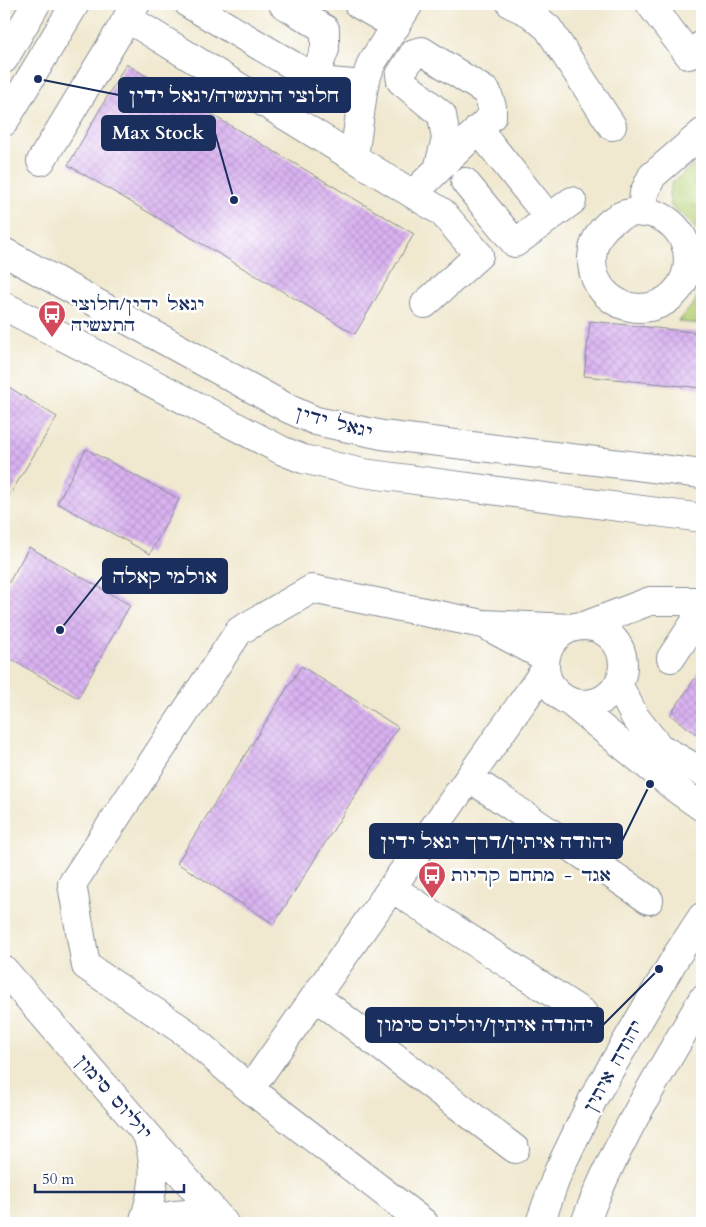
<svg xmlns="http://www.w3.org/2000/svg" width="706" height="1227" font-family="Cardo,'Frank Ruhl Libre',serif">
	<defs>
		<pattern id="park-tufts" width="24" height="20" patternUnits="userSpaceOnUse" patternTransform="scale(1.25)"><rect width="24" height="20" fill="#b8d278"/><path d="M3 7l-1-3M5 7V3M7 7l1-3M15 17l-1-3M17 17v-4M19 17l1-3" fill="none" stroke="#9eb56a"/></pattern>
		<pattern id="building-cross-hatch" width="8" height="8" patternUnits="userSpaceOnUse" patternTransform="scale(1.25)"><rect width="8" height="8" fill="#d9b2f0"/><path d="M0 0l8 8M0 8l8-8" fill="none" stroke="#ba99d0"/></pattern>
	</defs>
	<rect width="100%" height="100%" fill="#fff"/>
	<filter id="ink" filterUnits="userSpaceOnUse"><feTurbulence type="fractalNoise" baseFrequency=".02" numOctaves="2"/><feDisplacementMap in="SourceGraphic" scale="10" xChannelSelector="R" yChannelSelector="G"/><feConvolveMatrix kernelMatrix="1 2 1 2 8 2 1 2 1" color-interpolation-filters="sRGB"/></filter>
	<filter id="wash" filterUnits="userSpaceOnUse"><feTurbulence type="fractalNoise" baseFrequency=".0096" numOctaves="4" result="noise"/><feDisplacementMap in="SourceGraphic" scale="20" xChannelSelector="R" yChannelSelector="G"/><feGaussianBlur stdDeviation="1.12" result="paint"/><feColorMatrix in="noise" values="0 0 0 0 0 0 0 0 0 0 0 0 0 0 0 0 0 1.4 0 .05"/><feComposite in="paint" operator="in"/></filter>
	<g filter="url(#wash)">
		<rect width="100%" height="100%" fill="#f0e8cf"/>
		<path fill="url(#park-tufts)" stroke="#6a806b" d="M702,158V236L686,218L671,206L669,194L672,183Z
			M702,287V324L678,322L694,303Z"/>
		<g id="blocks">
			<path fill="url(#building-cross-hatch)" d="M126,64L414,234L355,334L68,165Z
				M590,321L702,333V388L584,376Z
				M4,384L57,417L4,504Z
				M86,449L179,499L150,554L57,503Z
				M29,547L130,605L78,698L4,655V591Z
				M301,666L398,727L274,924L177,863Z
				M702,668V738L670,715Z"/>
		</g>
	</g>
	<g filter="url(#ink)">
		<use href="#blocks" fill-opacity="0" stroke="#868c96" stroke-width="1"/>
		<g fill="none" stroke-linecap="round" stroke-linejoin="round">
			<g stroke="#868c96" stroke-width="30">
				<path id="minor" d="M189,4L314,78L330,82L364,85
					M283,4L325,29V49L314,78
					M358,4L396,26
					M511,4L530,13L548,28L612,126
					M650,4L689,55L702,45
					M127,18L442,212L479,255L425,304
					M4,59L36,4
					M4,122L75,4
					M478,129L549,218
					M354,157L364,85L371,64L409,4
					M41,161L136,4
					M465,182L515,243L572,201
					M413,194L492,116V107L487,92L422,51L414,53L400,75L401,81L442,115L446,139L438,169
					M592 260a48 48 0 1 1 96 0a48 48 0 1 1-96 0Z
					M642,213L644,193L652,176L702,133
					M584,626L650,601H702
					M545 665a39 39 0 1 1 78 0a39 39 0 1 1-78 0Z
					M489,627L545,657
					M671,658L695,622L697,601
					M618,684L635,717L659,747L702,772
					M569,701L675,788L702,807
					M470,778L649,900
					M392,888L583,1013
					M4,970L224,1223
					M315,996L515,1149
					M250,1089L545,670
					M143,1223C154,1191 158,1168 147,1135
					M151,1223C173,1210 195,1214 219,1218
					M424,1223L250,1089L185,1032L86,966L72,884L239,631L312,589L483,624L571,628
					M540,1223L558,1172L594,1097L677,955L702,917
					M585,1223C615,1144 660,1073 702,1000"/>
			</g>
			<g stroke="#868c96" stroke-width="30">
				<path id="major" d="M4,252L289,409L316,421L382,435L702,474
					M4,306L283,451L303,459L363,473L702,518"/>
			</g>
			<use href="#minor" stroke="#fff" stroke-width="28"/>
			<use href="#major" stroke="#fff" stroke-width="28"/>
		</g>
	</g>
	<defs>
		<g id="bus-pin" transform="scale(1.4375)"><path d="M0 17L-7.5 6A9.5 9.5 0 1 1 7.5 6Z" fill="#d1495b" stroke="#fff"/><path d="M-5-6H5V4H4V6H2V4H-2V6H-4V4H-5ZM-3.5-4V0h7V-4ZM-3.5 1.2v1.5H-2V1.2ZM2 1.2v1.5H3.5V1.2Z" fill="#fff"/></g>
	</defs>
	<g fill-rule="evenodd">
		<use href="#bus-pin" x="52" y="314"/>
		<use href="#bus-pin" x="432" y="875"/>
	</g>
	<g text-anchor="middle" stroke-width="5" stroke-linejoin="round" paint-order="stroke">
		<g font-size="18" fill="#1b2f5e" stroke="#fff" text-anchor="start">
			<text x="71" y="310">יגאל ידין/חלוצי<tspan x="71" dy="21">התעשיה</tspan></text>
			<text x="451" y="881">אגד - מתחם קריות</text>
		</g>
		<g font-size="18" fill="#1b2f5e" stroke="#fff">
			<text transform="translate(334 422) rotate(15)" y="6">יגאל ידין</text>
			<text transform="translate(613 1066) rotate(-61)" y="6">יהודה איתין</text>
			<text transform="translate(114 1097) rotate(49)" y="6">יוליוס סימון</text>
		</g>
	</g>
	<path fill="none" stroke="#1b2f5e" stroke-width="2" d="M38 79L119 95M234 200L215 133M60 630L103 576M650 784L622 841M659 969L603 1025"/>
	<g fill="#1b2f5e" stroke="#fff" stroke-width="2">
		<circle cx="38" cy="79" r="5"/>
		<circle cx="234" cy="200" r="5"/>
		<circle cx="60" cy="630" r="5"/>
		<circle cx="650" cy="784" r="5"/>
		<circle cx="659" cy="969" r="5"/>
	</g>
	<g fill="#1b2f5e" stroke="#1b2f5e" stroke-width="2">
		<rect x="119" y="78" width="231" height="34" rx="5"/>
		<rect x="102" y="116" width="113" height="34" rx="5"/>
		<rect x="103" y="559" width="124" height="34" rx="5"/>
		<rect x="370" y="824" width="252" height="34" rx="5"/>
		<rect x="366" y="1008" width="237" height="34" rx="5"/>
	</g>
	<g font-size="19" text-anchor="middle" font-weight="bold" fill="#fff">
		<text x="234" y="102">חלוצי התעשיה/יגאל ידין</text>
		<text x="158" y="139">Max Stock</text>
		<text x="165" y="583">אולמי קאלה</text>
		<text x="496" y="848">יהודה איתין/דרך יגאל ידין</text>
		<text x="485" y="1031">יהודה איתין/יוליוס סימון</text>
	</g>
	<rect width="706" height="1227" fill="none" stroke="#fff" stroke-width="20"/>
	<path d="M35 1184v8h149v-8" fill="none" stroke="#1b2f5e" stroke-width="2.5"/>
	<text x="42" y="1184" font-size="15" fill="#1b2f5e" stroke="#ffffff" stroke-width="4" paint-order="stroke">50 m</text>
</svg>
